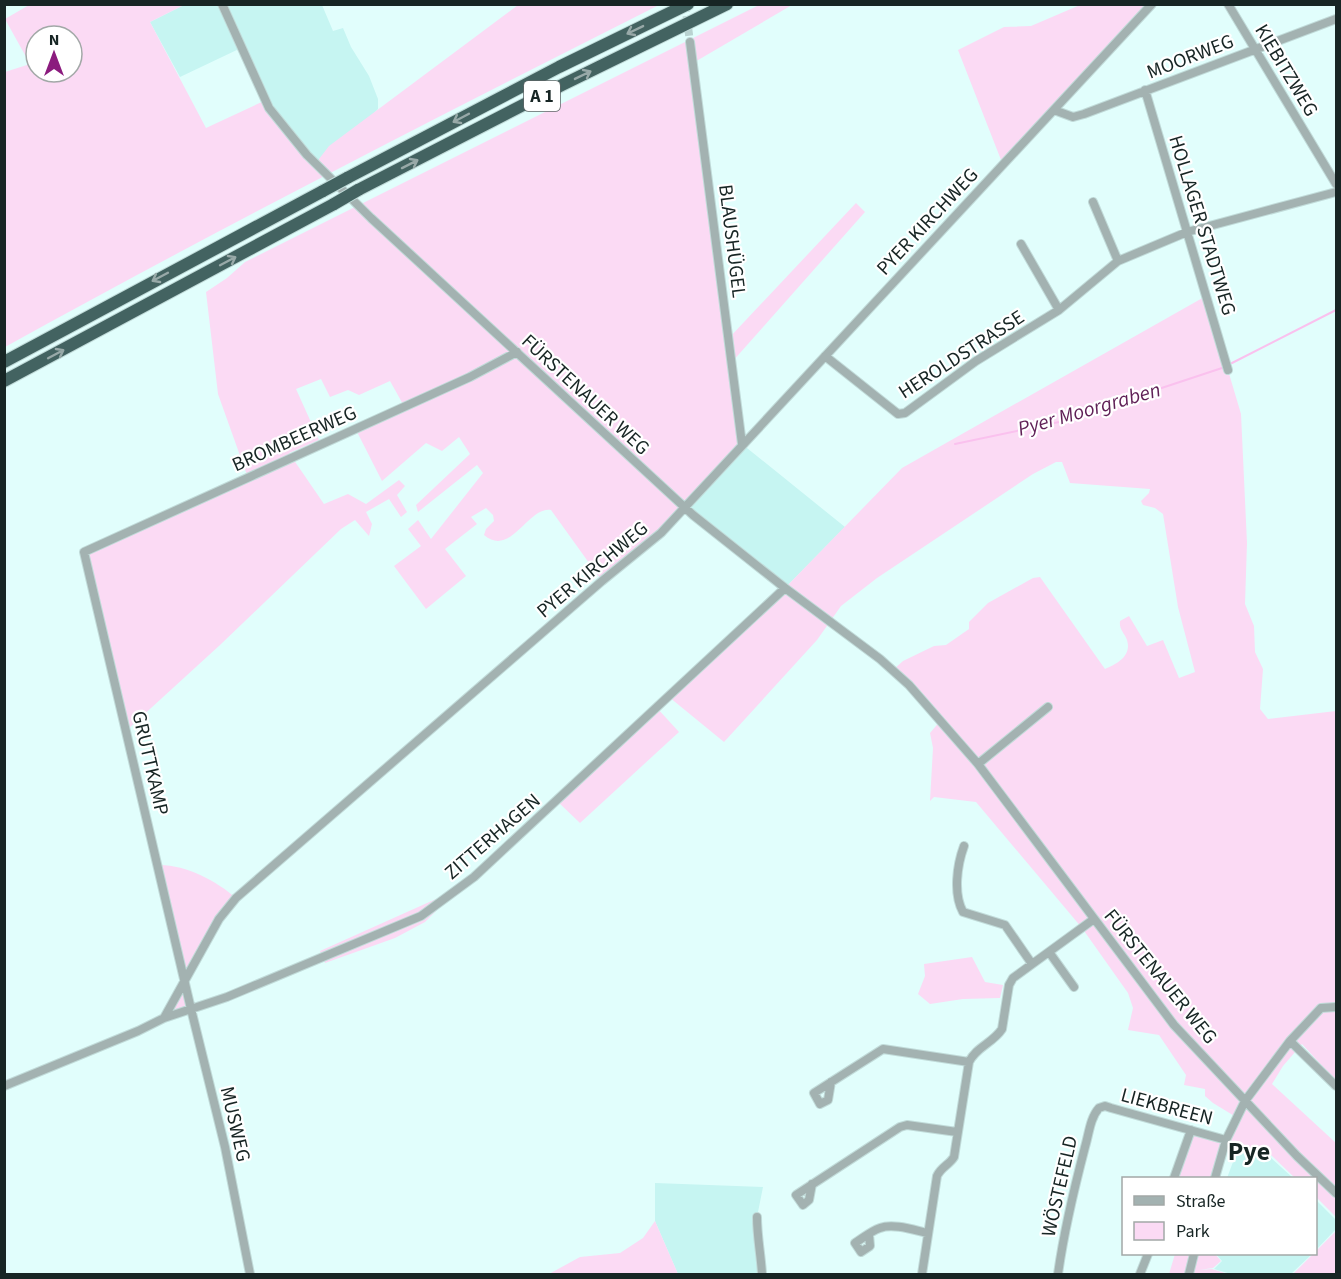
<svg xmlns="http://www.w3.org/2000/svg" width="1341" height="1279" font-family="'Source Sans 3',sans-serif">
	<rect width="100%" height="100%" fill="#e1fefc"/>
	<path fill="#c6f5f2" d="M184,5H322L333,31L343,28L351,47L369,76L378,99V109L320,169L269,108L241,48L180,77L150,22Z
		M742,444L845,527L785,588L685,508Z
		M1239,1146L1270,1157L1293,1178H1227Z
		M655,1183L763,1187L757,1217L762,1274H678L655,1221Z
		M1316,1200L1336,1220V1229L1316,1250Z
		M1216,1254H1312L1291,1274H1231L1214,1269L1222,1261Z"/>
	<path fill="#fbdaf4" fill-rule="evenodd" d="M29,5H184L150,22L206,128L266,100L320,168L319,159L329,146L518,5H659C439,116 220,228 5,347V72L30,64L5,19ZM36,36H72V72H36Z
		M759,5H792L693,63L729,338L856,203L865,212L732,362L742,444L680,513L602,581L551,510C528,506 511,558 484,535L486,529L494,521L493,515L486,508L471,517L477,524L445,549L466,576L426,609L394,566L421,546L408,529L418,520L431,539L483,473L477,465L418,512L416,505L470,454L459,437L442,451L426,443L382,481L355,428L404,406L390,381L359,395L348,390L330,397L321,379L296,389L319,440L289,453L324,504L348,494L366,504L399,480L405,486L397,495L407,512L401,517L389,499L366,512L372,524L369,536L355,520L341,529L220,645L127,730L86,553L248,478L218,394L206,292L227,278L245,262Z
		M1080,5H1152L1003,165L958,50L1004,27L1031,26Z
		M1206,296L1241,414L1247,543L1245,604L1254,626L1255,652L1263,669L1260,709L1268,719L1336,711V1081L1302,1044L1283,1066L1272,1084L1336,1143V1217L1316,1197V1178H1295L1271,1155L1227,1140L1215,1178H1174L1191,1130L1226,1140L1236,1117L1213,1103L1205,1096V1089L1184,1085L1186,1075L1159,1035L1128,1030L1133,1008L1128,993L1082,928L976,802L934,797L930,801L933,748L930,733L941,720L893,670L903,661L934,646L946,645L969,629V622L988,603L1033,578L1040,577L1105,669C1117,664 1132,656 1127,640C1124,632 1119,630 1120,621L1129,616L1147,646L1163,640L1179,678L1195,672L1178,607L1163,514L1155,508L1143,505L1141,501L1149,493L1150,489L1070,483L1062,462H1056L1033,474L877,578L841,606L817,640L724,742L669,697L657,708L679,732L580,823L557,801L785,588L902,468Z
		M158,865C184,864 217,881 236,898L185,982L191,1009L164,1018L185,982Z
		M436,899L443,904L425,922L395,938L325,963L320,951Z
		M972,957L985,982L1003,985L1000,998L963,999L930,1004L918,994L925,976L924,964Z
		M655,1221L678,1274H549L580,1257L620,1253L643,1238Z
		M1336,1231V1274H1293Z
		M1175,1254H1215L1221,1261L1213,1268L1199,1270L1212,1269L1228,1274H1169Z"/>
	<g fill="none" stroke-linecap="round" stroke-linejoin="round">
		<path stroke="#fac1ee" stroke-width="2" d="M1232,363L1336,310
			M955,444L1059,422L1222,368"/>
		<path stroke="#b9d3d1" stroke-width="8" stroke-dasharray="8 4" stroke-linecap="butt" d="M685,4L690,42"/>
		<g stroke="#c1dbd9" stroke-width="10">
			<path id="minor" d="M222,4L269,108L307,155L371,218L693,515L785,588L880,659L909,685L978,764L1174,1025L1297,1156L1336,1193
				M1228,4L1336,184
				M690,42L742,444
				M1145,90L1228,370
				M1054,110L1073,117L1084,114L1336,19
				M1093,202L1118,261
				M1021,244L1059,310
				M825,356L898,414L905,413L976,361L1059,310L1118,261L1187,232L1336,192
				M978,764L1048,707
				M964,846C957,865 953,894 963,912L1005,925L1032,964
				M1049,952L1074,987
				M164,1018L227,997L421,916L474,877L785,588
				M1290,1041L1336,1086
				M831,1082L828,1100L820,1104L814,1093L883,1049L969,1062
				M4,1086L138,1031L164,1018L219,919L236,898L602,581L661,533L1152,4
				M1174,1178L1191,1130
				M1215,1178L1226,1140L1245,1101L1290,1041L1321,1008L1336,1007
				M812,1184L809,1200L803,1205L796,1195L900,1127L907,1125L957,1132
				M757,1217C757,1237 761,1255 762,1274
				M869,1234L870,1246L861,1252L855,1243C863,1238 871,1231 880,1228C893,1223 914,1230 928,1233
				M250,1274L225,1147L191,1009L84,552L470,377L517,352
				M922,1274L937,1176C941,1167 949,1165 954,1157L969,1062C976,1047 993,1043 1002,1029L1009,985L1013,978L1094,919
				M1058,1274C1064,1231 1074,1189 1085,1147C1089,1134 1090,1118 1099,1108L1105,1106L1111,1108L1226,1140
				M1140,1274L1148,1254
				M1189,1274L1194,1254"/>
		</g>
		<g stroke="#c1dbd9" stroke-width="14">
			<path id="highway" d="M347,178L559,67L688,4
				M358,190L562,85L727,4
				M4,362L323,191
				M4,381L334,204"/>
		</g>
		<use href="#minor" stroke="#a3b2b1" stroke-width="8"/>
		<use href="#highway" stroke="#436361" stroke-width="12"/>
		<g stroke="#c1dbd9" stroke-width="14" stroke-linecap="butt">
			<path id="highway-bridge" d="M323,191L347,178
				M334,204L358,190"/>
		</g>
		<use href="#highway-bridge" stroke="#436361" stroke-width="12"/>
	</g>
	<defs><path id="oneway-shaft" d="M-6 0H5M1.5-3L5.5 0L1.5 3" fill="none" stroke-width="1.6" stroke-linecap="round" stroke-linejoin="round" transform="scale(1.5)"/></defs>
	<g stroke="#98a9a8">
		<use href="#oneway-shaft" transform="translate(635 30) rotate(154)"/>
		<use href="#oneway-shaft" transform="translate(583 75) rotate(-26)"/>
		<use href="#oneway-shaft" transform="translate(461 118) rotate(152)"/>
		<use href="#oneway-shaft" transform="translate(410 164) rotate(-27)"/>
		<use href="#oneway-shaft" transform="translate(228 261) rotate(-28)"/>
		<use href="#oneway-shaft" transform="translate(160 277) rotate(152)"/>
		<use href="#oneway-shaft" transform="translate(56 354) rotate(-28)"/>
	</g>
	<g text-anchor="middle" stroke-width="4.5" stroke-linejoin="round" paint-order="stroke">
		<rect fill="#fff" stroke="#5d6666" stroke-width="1.5" x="524" y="81" width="36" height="30" rx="4.5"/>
		<g font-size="18" font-weight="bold" fill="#172524">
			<text x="542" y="102">A 1</text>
		</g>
		<g font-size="20" fill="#172524" stroke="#fff">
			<text transform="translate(1190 56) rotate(-21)" y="7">MOORWEG</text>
			<text transform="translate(1287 70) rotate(59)" y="7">KIEBITZWEG</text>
			<text transform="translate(927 221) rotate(-47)" y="7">PYER KIRCHWEG</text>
			<text transform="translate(1203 225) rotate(73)" y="7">HOLLAGER STADTWEG</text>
			<text transform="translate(733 241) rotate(83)" y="7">BLAUSHÜGEL</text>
			<text transform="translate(961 354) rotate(-33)" y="7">HEROLDSTRASSE</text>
			<text transform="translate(586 394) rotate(43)" y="7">FÜRSTENAUER WEG</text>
			<text transform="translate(294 438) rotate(-24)" y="7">BROMBEERWEG</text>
			<text transform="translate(592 569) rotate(-40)" y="7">PYER KIRCHWEG</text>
			<text transform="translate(151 763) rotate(77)" y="7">GRUTTKAMP</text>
			<text transform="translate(492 836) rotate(-41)" y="7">ZITTERHAGEN</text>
			<text transform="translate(1161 976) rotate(51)" y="7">FÜRSTENAUER WEG</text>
			<text transform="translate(1167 1106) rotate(15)" y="7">LIEKBREEN</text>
			<text transform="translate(236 1124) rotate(77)" y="7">MUSWEG</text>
			<text transform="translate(1059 1186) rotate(-77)" y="7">WÖSTEFELD</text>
		</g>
		<g font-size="21" font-style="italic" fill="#5f1f56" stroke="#fff">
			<text transform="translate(1089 409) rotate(-16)" y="7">Pyer Moorgraben</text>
		</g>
		<g font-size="26" font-weight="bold" fill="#172524" stroke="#fff">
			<text x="1249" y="1160">Pye</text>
		</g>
	</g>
	<rect width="1341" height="1279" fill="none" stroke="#172524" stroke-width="12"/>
	<rect x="1122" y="1177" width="195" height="78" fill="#ffffff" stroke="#a2a8a7" stroke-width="1.5"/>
	<rect x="1134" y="1196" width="30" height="9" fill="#a3b2b1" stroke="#a2a8a7" stroke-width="1.5"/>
	<text x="1176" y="1207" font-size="18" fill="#172524">Straße</text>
	<rect x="1134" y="1222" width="30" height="18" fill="#fbdaf4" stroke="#a2a8a7" stroke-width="1.5"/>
	<text x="1176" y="1237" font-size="18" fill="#172524">Park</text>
	<g transform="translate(54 54)"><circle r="28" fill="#ffffff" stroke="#a2a8a7" stroke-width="1.5"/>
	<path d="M0-4.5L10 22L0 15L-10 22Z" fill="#8b1b7e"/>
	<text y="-9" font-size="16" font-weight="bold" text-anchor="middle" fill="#172524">N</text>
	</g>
</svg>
